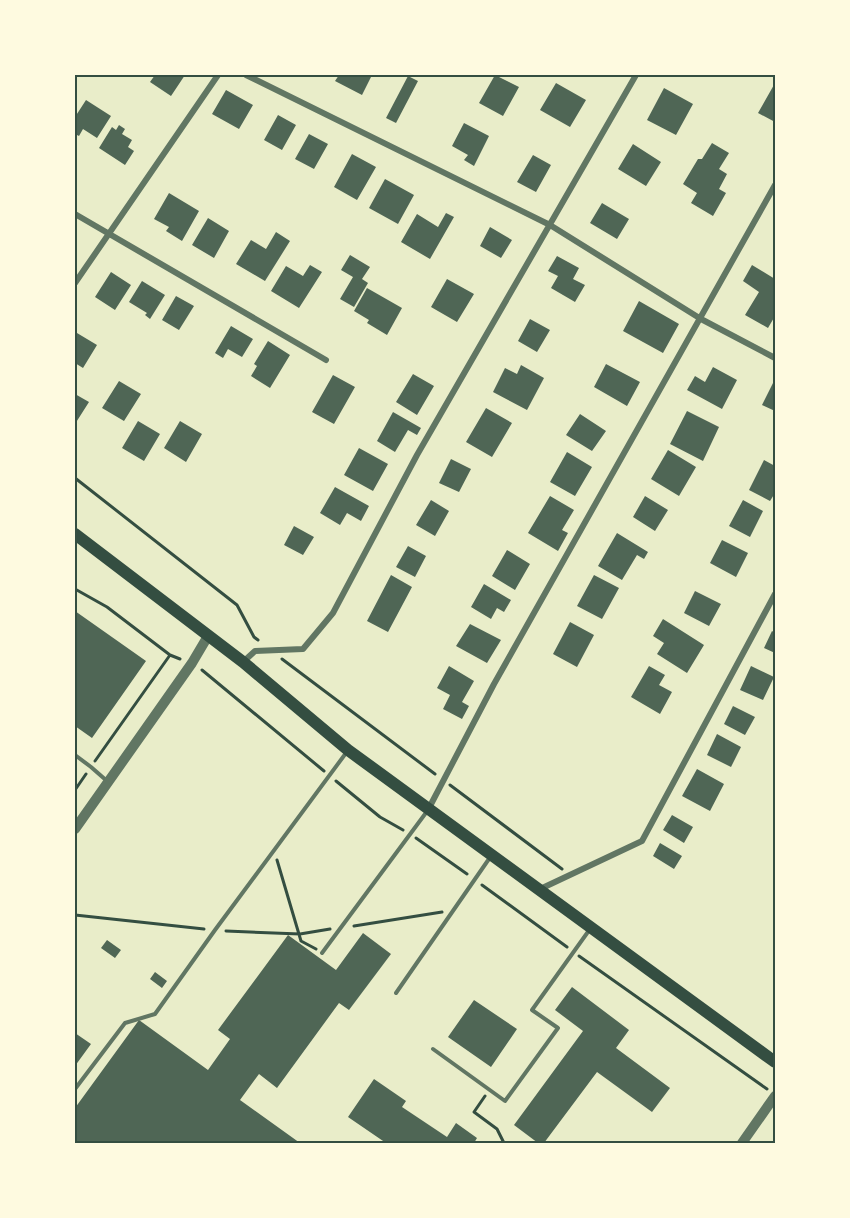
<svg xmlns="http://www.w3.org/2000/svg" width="850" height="1218" font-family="Inter,sans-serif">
	<rect width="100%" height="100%" fill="#e9edc9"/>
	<path fill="#4f6655" d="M155,75H185L171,96L150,82Z
		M339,75H372L362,95L335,81Z
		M495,75L519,87L503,116L479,103Z
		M408,76L418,81L396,123L386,118Z
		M556,83L586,100L570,127L540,110Z
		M775,83V122L758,113Z
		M664,88L693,104L676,135L647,120Z
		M226,90L253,105L239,129L212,114Z
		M86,100L111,116L97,138L83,129L79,136L75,134V117Z
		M278,115L296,125L282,150L264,140Z
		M464,123L489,136L474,166L464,160L468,155L452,146Z
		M119,125L125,129L122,134L132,140L128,147L134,151L125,165L99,148L112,127L116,130Z
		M309,134L328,144L314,169L295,159Z
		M712,143L729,153L719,169L727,174L719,189L726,193L713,216L691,203L697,193L683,184L698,159H702Z
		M633,144L661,162L646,186L618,169Z
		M352,154L376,167L357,200L334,187Z
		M533,155L551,165L536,192L517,182Z
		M385,179L414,195L398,224L369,208Z
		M169,193L199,211L182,241L166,231L169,227L154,219Z
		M602,203L629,219L617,239L590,223Z
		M446,213L454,217L430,259L401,242L417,214L438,227Z
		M208,218L229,231L214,258L192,245Z
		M490,227L512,240L501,258L480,246Z
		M276,232L290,241L265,281L236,264L251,240L266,249Z
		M350,255L370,267L362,279L368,283L354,307L340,299L353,277L341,270Z
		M557,256L579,268L573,279L585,285L575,302L551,288L558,276L548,271Z
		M310,265L322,272L299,308L271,291L286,266L303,276Z
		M752,265L775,279V316L768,328L745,315L759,292L743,281Z
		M111,272L131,285L115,310L95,297Z
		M447,279L474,294L457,322L431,307Z
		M142,281L165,295L150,319L145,315L147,313L129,302Z
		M367,288L402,308L387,335L367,323L369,320L354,311Z
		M176,296L194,306L179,330L162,320Z
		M639,301L679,324L663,353L623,331Z
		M530,319L550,330L537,352L518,341Z
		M231,326L253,339L242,357L228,349L223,358L215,353Z
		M77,333L97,345L83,368L75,363Z
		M268,341L290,355L270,388L251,376L257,366L254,364Z
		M606,364L640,382L627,406L594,387Z
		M521,365L544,378L527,410L493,392L505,368L517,374Z
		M713,367L737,380L722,409L687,390L695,376L705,382Z
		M413,374L434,386L417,415L396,402Z
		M333,375L355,387L334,424L312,412Z
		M775,379V411L762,405Z
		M119,381L141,394L124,421L102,408Z
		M75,394L89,402L75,424Z
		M486,408L512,423L492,457L466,442Z
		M687,411L719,427L703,461L670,444Z
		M393,412L421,428L417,435L408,430L395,452L377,441Z
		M580,414L606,431L592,451L566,435Z
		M138,421L160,434L144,461L122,448Z
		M180,421L202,434L186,462L164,448Z
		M359,448L388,464L373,491L344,475Z
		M668,450L696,467L679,496L651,479Z
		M567,452L592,467L575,496L550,482Z
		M451,459L471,469L459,492L439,483Z
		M764,460L775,466V493L770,501L749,490Z
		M335,487L369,506L361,521L347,513L340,525L320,513Z
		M550,496L574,510L562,530L568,533L558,551L528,533Z
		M645,496L668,510L655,531L633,517Z
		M431,500L449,511L435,536L416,525Z
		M743,500L763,511L750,537L729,526Z
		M294,526L314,537L303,555L284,545Z
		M617,533L648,552L644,559L637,555L622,580L598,566Z
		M722,540L748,553L736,577L710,563Z
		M408,546L426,556L415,577L396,567Z
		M507,550L530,564L515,590L492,576Z
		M391,575L412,587L388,632L367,621Z
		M594,575L619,588L602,619L577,606Z
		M484,584L511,600L504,612L497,608L491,619L471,607Z
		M695,591L721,604L709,626L684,613Z
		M75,611L146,661L92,738L75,726Z
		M663,619L704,645L687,673L657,654L664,643L653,636Z
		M570,622L594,635L577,667L553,654Z
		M470,624L501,640L487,663L456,646Z
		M772,631L775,633V653L764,648Z
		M449,666L474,681L462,702L469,706L462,719L443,709L450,695L437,688Z
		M649,666L665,675L659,685L672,692L660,714L631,697Z
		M751,666L774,677L763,700L740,690Z
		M733,706L755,717L745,735L724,724Z
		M717,734L741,747L731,767L707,755Z
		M697,769L724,784L710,811L682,796Z
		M672,815L693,827L684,843L663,830Z
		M660,843L682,856L674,869L653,856Z
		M363,933L391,954L349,1010L339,1003L277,1088L259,1074L240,1100L300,1143H75V1108L139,1020L208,1070L230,1039L218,1030L288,935L336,970Z
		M107,940L121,950L115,958L101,948Z
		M155,972L167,981L162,988L150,979Z
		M572,987L629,1030L616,1048L670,1088L652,1112L597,1072L544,1143H538L514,1125L583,1031L555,1010Z
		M474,1000L517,1029L491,1067L448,1037Z
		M75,1033L91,1044L75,1066Z
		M374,1079L406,1101L402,1107L447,1137L456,1123L477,1138L474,1143H386L348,1117Z"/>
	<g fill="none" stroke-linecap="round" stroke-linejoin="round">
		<path stroke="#344e41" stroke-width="3" d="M75,478L237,605L254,637L258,640
			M75,589L107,607L170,655L180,659
			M282,659L435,774
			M202,670L324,771
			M95,761L170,655
			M336,781L380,817L403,830
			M450,785L562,869
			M75,790L86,774
			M416,838L467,874
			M277,860L301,941L316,949
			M482,885L567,947
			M75,915L204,929
			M354,926L442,912
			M226,931L300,934L330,929
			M579,956L767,1089
			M485,1096L474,1112L497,1129L504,1143"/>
		<path stroke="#617663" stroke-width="4" d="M75,755L91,767L107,781
			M322,953L428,810
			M396,993L491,856
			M433,1049L505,1101L558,1028L532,1010L590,929
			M75,1089L125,1023L155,1014L215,930L346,753"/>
		<path stroke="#617663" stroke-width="6" d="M246,75L550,225L701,319L775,358
			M75,214L326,360
			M75,283L218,75
			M243,662L255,651L303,649L333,613L417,455L636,75
			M429,808L494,684L775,185
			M538,890L642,841L775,594"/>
		<path stroke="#617663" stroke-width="10" d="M75,829L192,663L208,636
			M742,1143L775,1096"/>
		<path stroke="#344e41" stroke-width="12" d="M75,534L243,662L348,750L775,1062"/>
	</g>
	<rect width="850" height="1218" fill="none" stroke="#fefae0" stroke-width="153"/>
	<rect x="76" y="76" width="698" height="1066" fill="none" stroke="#344e41" stroke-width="2"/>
</svg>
